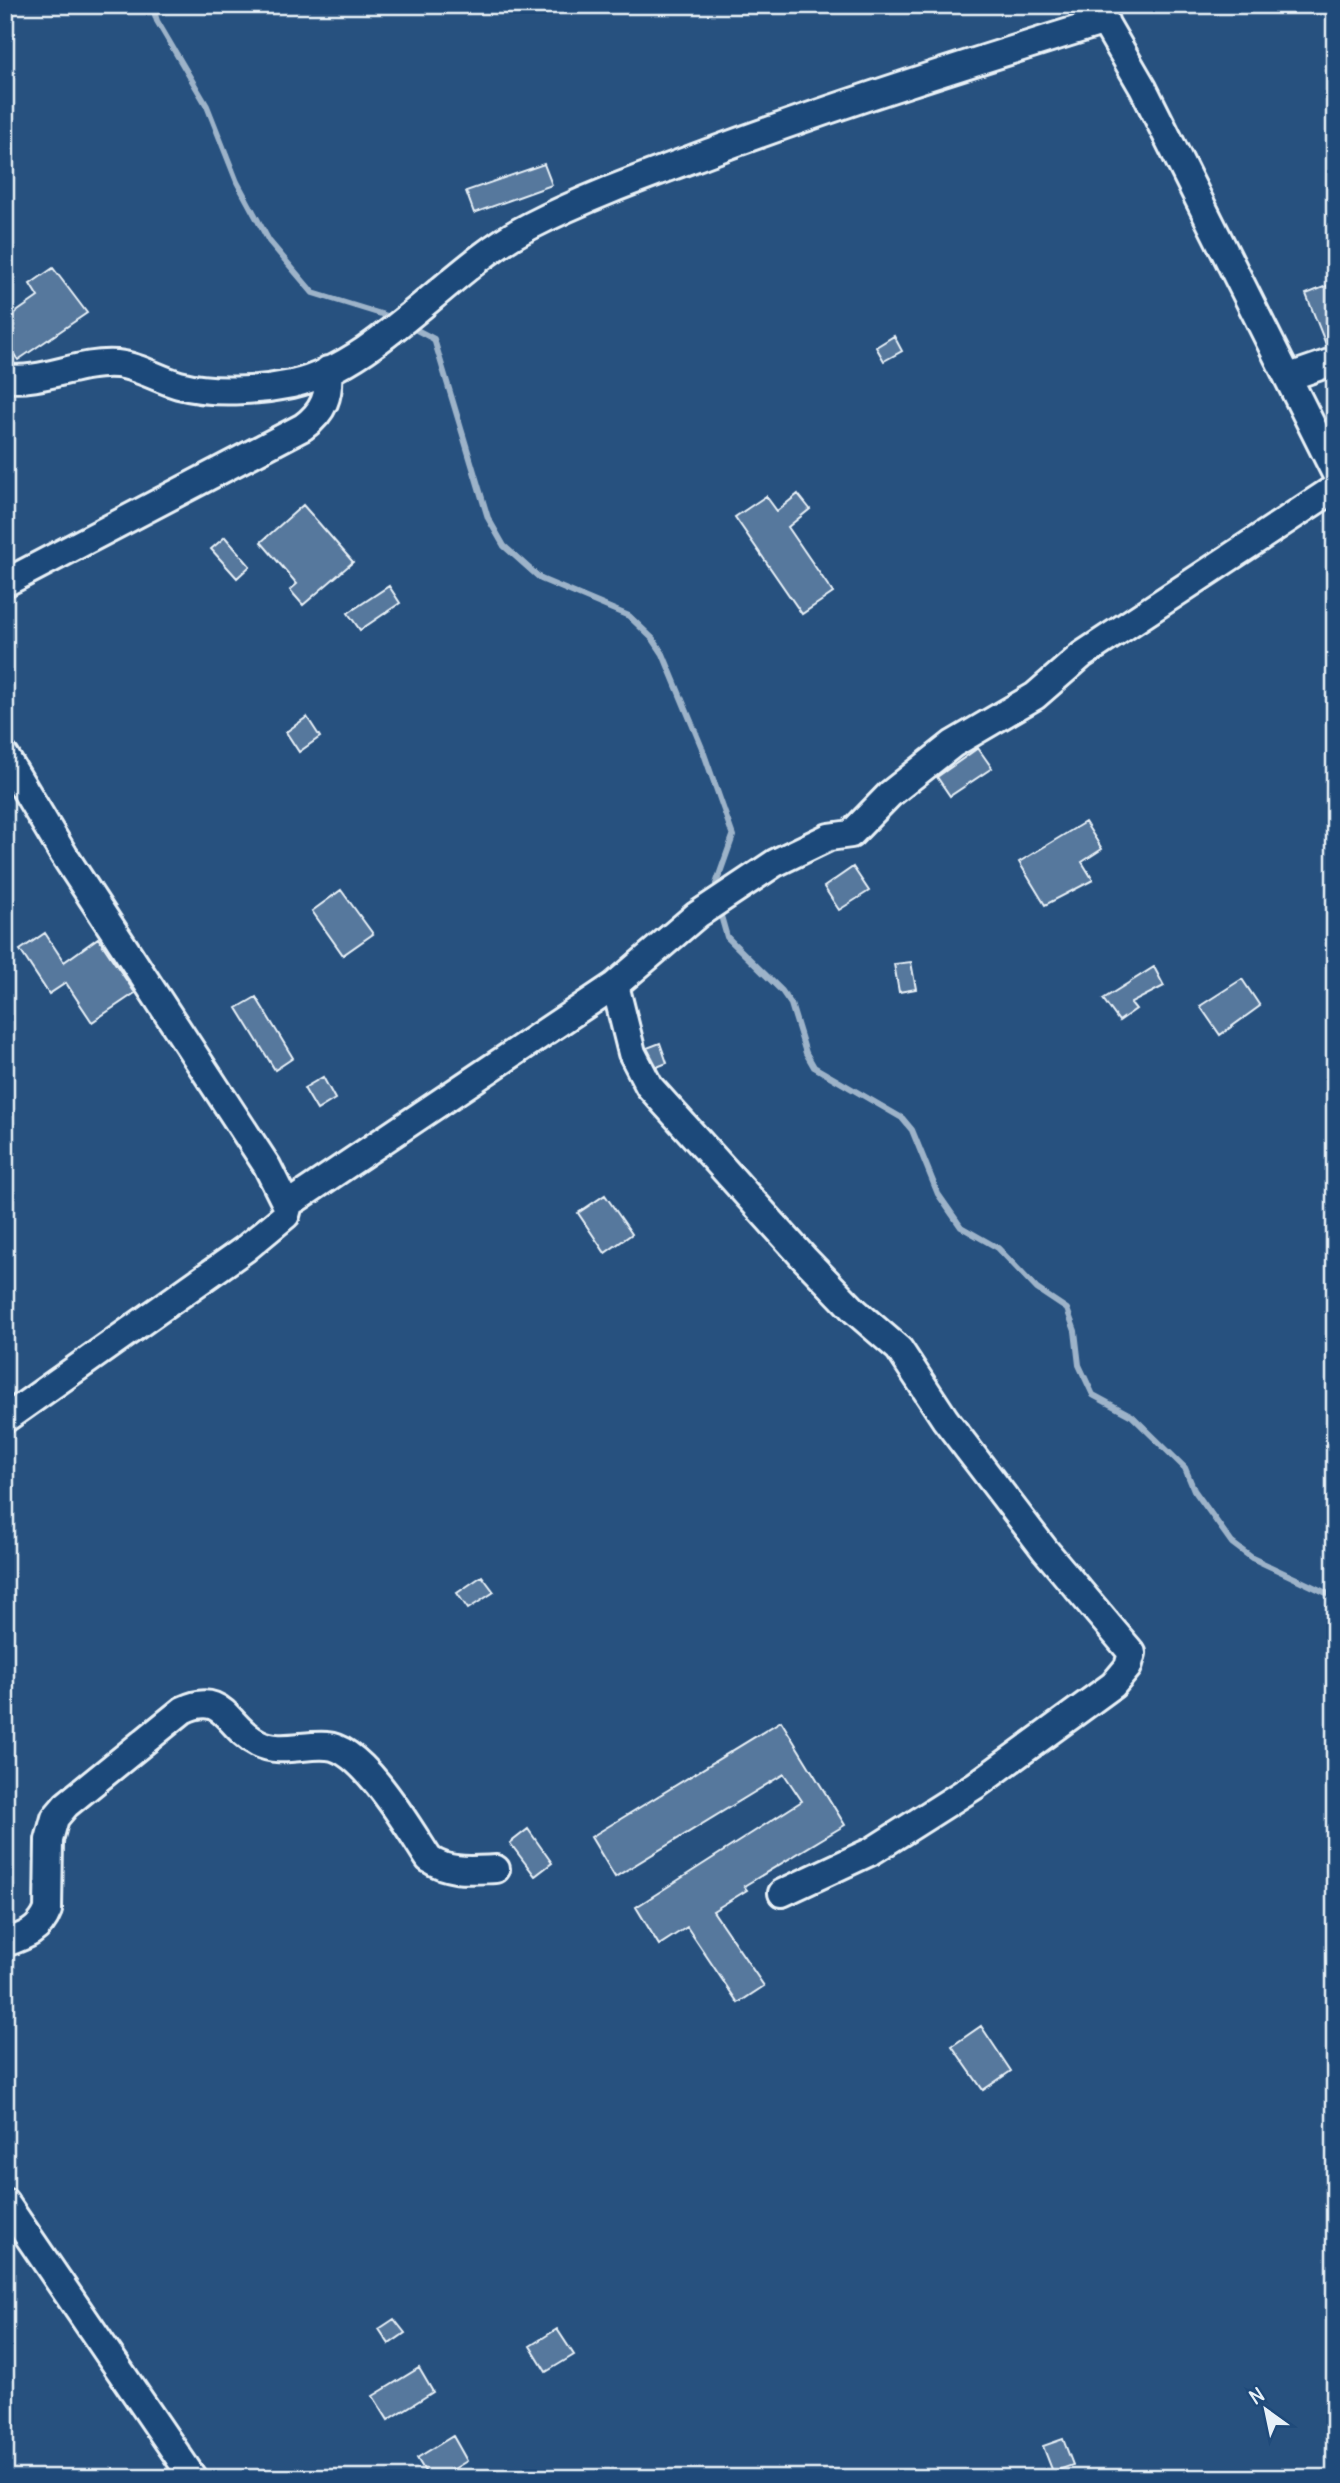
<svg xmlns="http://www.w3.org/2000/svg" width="1340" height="2483" font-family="Delius,sans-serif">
	<rect width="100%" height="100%" fill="#27517f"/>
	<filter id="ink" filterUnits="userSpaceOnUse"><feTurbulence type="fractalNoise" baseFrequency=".0143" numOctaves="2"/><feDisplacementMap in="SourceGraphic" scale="14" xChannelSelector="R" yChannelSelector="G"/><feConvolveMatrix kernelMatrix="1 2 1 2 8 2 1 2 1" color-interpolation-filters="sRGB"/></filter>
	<g filter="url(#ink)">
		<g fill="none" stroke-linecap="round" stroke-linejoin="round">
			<path stroke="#9db3c9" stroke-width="6" d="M152,5L157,21L207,106L237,182L269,241L313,293L394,318
				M409,326L434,339L488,518L504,546L541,579L629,616L653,639L663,654L702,748L733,836L716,884L717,890
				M719,909L727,937L782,991L791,1004L806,1053L814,1067L902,1118L912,1130L938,1194L961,1227L998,1248L1037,1289L1067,1309L1075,1331L1079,1365L1093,1395L1132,1416L1185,1468L1194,1490L1232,1543L1252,1558L1335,1597"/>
		</g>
		<path fill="#57789d" stroke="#e8f1f8" stroke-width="2" d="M544,164L552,185L474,213L466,191Z
			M53,268L87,313L18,360L5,342V320L38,297L30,284Z
			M1329,285L1335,298V346L1327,347L1306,294Z
			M894,336L902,351L884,361L876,347Z
			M798,494L810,509L788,527L833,593L802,614L735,517L766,496L777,511Z
			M303,505L353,562L303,605L290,590L297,584L261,542Z
			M225,537L250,566L237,578L211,549Z
			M389,586L400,603L360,630L348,613Z
			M307,717L320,737L299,752L286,732Z
			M978,748L992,768L950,796L937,777Z
			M1085,822L1102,849L1082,862L1093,880L1045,905L1019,862Z
			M853,867L869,891L839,910L824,887Z
			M341,890L373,934L343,955L312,911Z
			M45,933L64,962L98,938L135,993L92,1022L66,983L49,994L20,950Z
			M911,962L916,989L899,992L894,964Z
			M1154,967L1164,986L1131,1003L1136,1009L1119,1021L1103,999Z
			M1242,979L1260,1006L1220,1035L1200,1006Z
			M256,997L293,1058L275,1070L237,1008Z
			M660,1043L667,1063L657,1067L647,1048Z
			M323,1077L335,1099L317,1110L304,1088Z
			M605,1195L632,1234L605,1253L578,1213Z
			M482,1576L494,1592L468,1609L457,1593Z
			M781,1721L845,1825L744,1886L747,1890L713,1911L764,1986L738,2003L687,1927L659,1945L636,1907L802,1801L784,1774L615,1877L591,1837Z
			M528,1829L552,1863L535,1876L510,1843Z
			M981,2026L1011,2071L983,2090L952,2046Z
			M394,2319L405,2333L389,2344L379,2329Z
			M557,2329L574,2355L546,2372L530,2346Z
			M419,2368L433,2392L388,2420L373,2396Z
			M453,2436L467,2461L439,2478H429L417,2458Z
			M1063,2439L1073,2465L1053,2472L1043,2446Z"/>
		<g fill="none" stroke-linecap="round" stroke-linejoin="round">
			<g stroke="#e8f1f8" stroke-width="32">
				<path id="street" d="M1096,7L1143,88L1335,472
					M1289,377L1335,361
					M5,378C44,383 78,361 117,364C138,366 158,379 179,385C213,394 258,391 292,384C380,364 450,266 530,226C588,196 651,174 713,151C842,103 973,62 1105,21
					M5,583L303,427C324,412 330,395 328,370
					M5,756L64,855L267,1166L288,1208L286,1215L245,1249L5,1419
					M615,985L632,1053L649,1086L804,1258L855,1311L899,1349L945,1419L1045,1550L1132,1653L1128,1667L1113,1685L976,1785L872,1851L782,1893
					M286,1199H296L615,985L697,915L775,863L829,837L851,834L890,794L953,744L1035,696L1082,655L1335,488
					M5,1943C25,1936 40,1931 48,1910L49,1840L55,1818L66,1805L183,1710C225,1690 226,1727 258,1743C279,1754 304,1744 327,1746C363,1748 410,1830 429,1859C450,1873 471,1870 496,1869
					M5,2202L193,2478"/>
			</g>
			<use href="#street" stroke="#1f4a7a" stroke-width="26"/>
		</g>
	</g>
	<rect width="1340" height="2483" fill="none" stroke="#1f4a7a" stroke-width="28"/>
	<rect x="14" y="14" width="1312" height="2455" fill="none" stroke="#e8f1f8" stroke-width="2.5" filter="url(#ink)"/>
	<g transform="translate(1266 2410) rotate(327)" stroke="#1f4a7a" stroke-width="5" paint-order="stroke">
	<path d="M0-5L12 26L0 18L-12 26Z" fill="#e8f1f8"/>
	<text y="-10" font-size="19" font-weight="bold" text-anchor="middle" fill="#e8f1f8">N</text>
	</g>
</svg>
